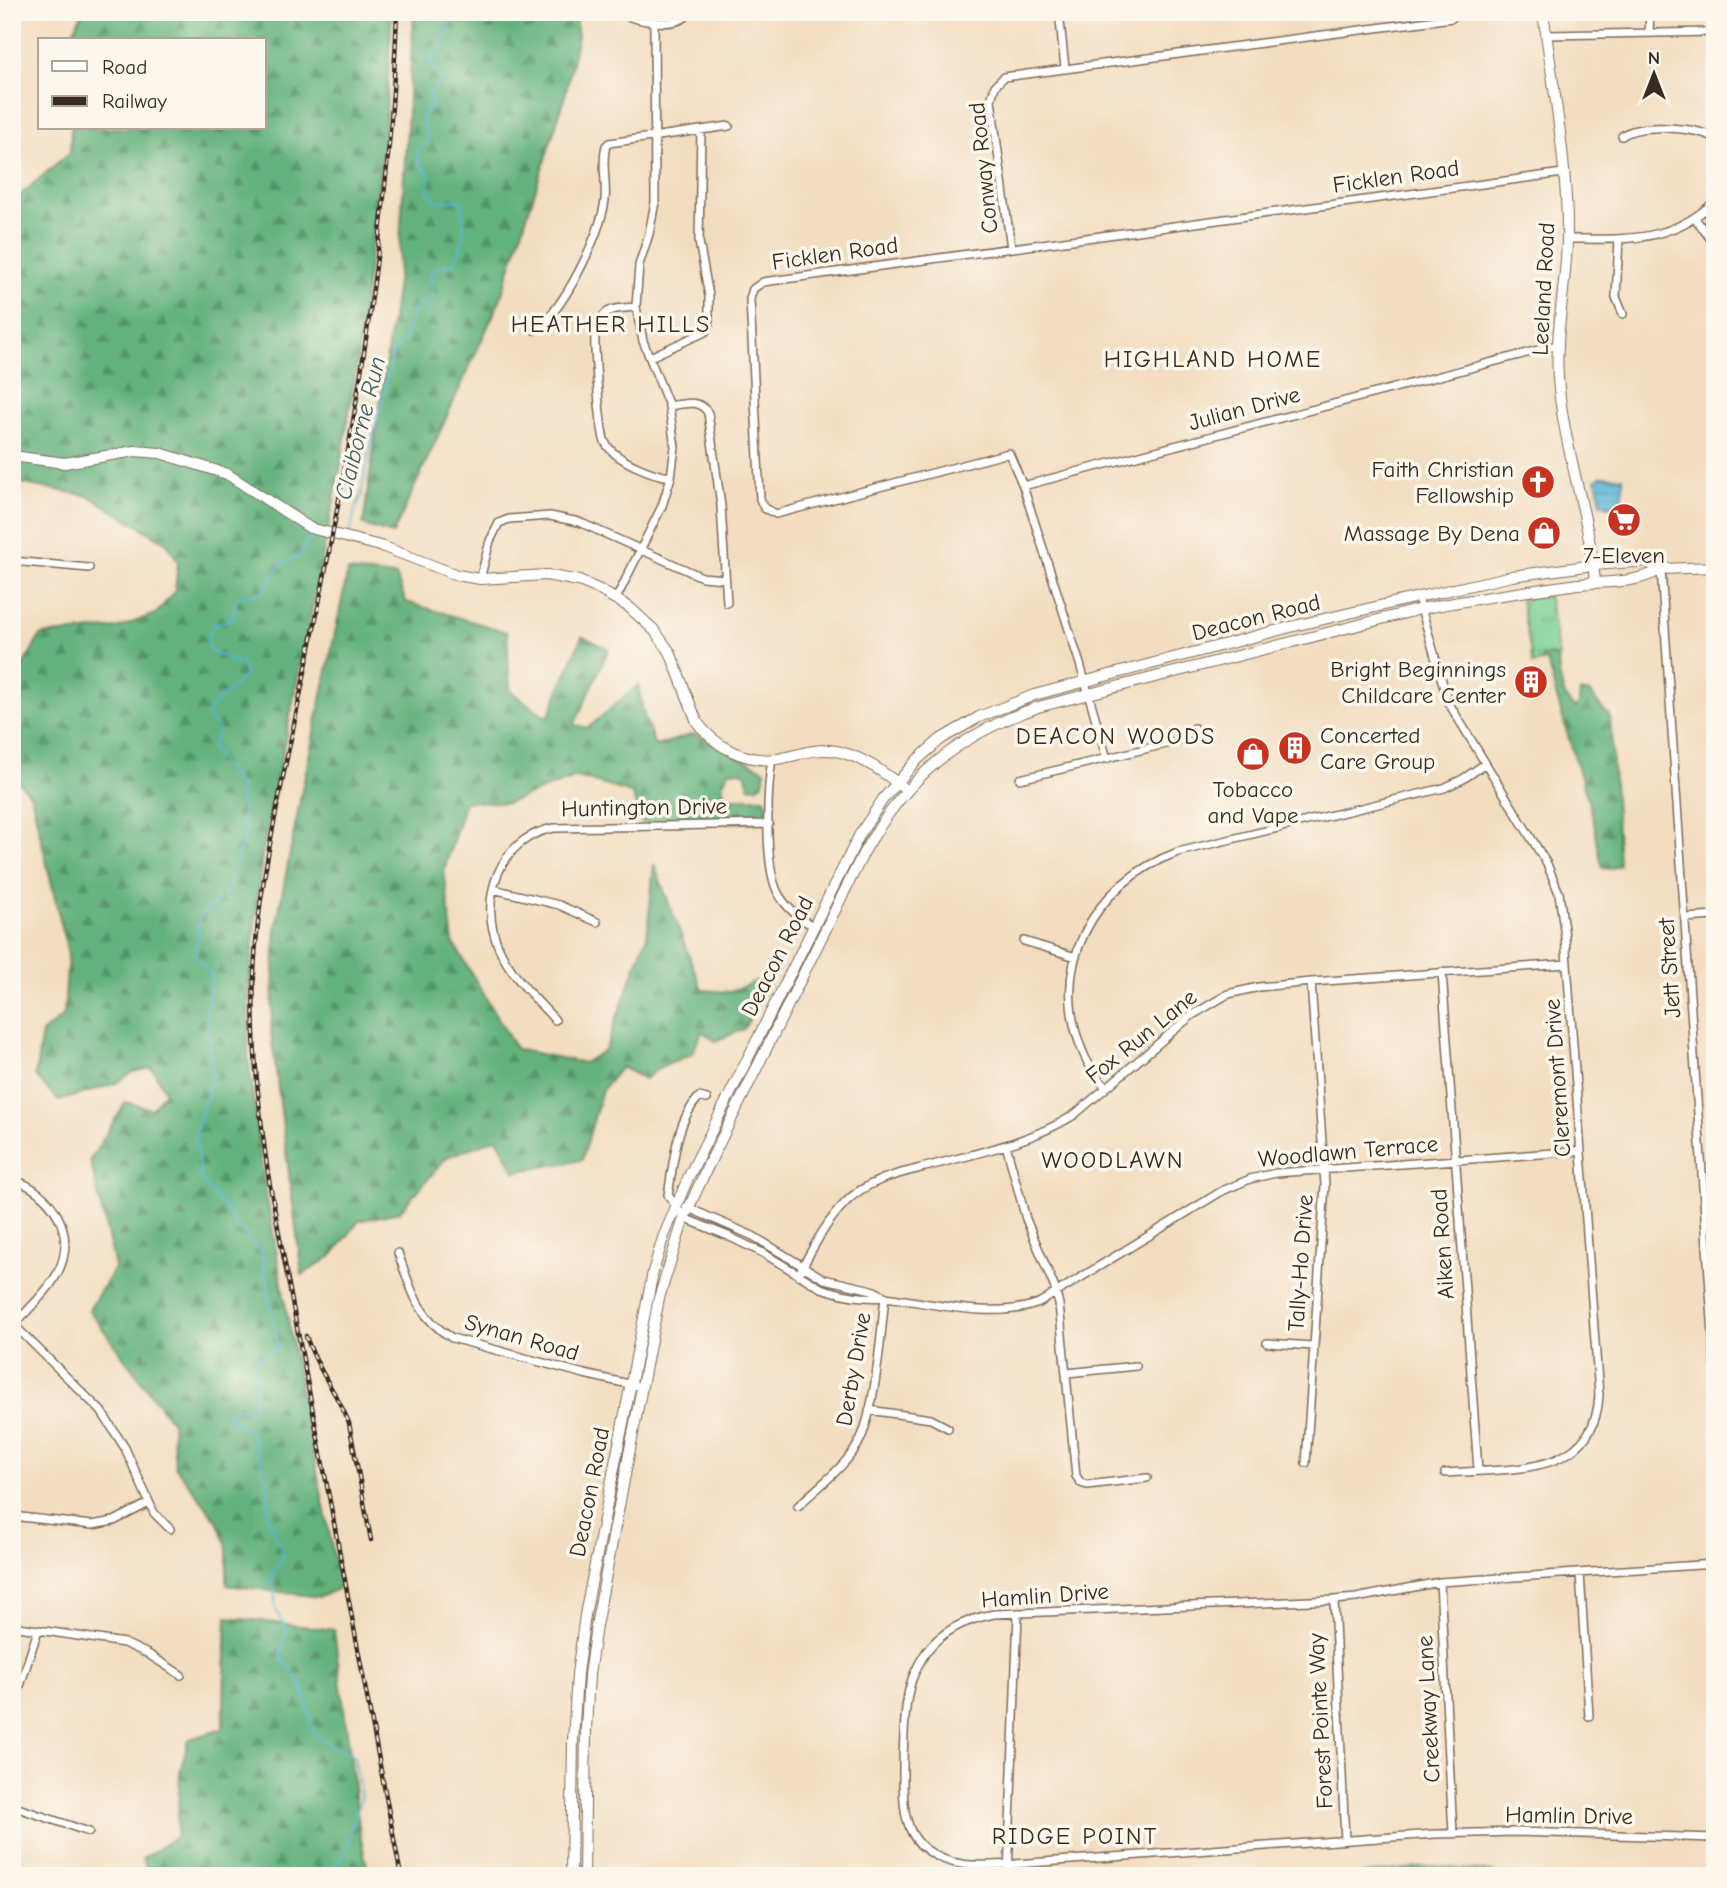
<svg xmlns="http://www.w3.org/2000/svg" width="1727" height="1888" font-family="'Comic Neue',sans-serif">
	<defs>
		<pattern id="grass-tufts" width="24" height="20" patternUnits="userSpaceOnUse" patternTransform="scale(1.75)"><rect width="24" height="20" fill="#7ad093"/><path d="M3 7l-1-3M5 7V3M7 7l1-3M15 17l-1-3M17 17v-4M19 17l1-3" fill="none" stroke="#65a977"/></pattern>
		<pattern id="forest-firs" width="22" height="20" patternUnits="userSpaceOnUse" patternTransform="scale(1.75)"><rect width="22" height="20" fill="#63b27d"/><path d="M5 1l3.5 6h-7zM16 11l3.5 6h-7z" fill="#539166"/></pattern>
		<pattern id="water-rules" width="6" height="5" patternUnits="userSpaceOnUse" patternTransform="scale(1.75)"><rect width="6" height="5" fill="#57b6d5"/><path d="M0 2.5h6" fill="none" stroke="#4994ac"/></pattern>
	</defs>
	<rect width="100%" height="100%" fill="#fbf7ec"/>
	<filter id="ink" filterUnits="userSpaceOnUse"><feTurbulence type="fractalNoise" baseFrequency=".0143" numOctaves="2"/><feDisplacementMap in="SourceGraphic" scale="14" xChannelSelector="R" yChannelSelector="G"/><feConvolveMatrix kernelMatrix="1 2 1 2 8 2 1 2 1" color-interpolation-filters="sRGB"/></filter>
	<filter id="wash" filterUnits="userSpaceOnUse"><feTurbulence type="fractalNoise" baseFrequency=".00686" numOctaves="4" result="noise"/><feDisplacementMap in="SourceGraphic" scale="28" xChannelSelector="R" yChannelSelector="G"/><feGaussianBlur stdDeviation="1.57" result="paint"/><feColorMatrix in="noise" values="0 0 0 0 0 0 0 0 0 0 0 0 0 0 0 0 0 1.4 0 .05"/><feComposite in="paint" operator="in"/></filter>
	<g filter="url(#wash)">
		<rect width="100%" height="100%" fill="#f3ddc0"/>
		<path fill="url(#grass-tufts)" stroke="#5a7d58" stroke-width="2" d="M1548,595L1559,657L1551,655L1542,658V662L1533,664L1521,600Z
			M823,918L805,960L700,1172L727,1108Z"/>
		<path fill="url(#forest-firs)" stroke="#4f6e4e" stroke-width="2" d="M83,12H392L385,130L358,355L340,470L262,854L249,988L248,1055L262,1169L294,1354L340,1588L319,1597L227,1585V1545L217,1521L175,1466L172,1423L89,1310L115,1267L90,1160L126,1102L152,1109L165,1091L152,1068L133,1072L116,1083L59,1101L35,1076L42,1033L64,1015L68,954L31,795L12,775V713L19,672L41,635L119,628L157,613L175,591L178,562L168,544L89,496L12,482V214L17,198L70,152L71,128H264V40H71V35Z
			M414,12H574L578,36L564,100L500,300L393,534L363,525L398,275Z
			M348,571L396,576L406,602L507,632L510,691L548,718L582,636L609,649L574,725L588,728L638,685L644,715L655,746L694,734L765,770L763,783L756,787L749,786L745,772L730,770L722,784L726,798H764L767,802V822L647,824L641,822L632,793L577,777L507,803L465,801L444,871L453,942L516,1049L584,1063L605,1050L647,936L654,864L702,990L730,992L774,974L744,1029L715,1041L702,1031L692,1054L660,1067L645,1079L621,1067L602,1090L582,1160L515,1172L497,1138L447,1157L399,1212L359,1221L332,1256L302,1275L271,1033L276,927L302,790Z
			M1551,655L1557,658C1560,674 1560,700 1576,708L1579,704L1580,692C1592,691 1592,696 1598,704C1601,708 1607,712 1610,716L1619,865L1610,869L1603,868C1597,850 1597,832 1592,814C1577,763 1560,713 1547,661L1542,662V658Z
			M227,1617L334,1630L360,1834L369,1876H270L269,1873L262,1876H151L142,1859L177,1836L180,1772L189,1739L223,1729Z
			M1434,1866L1524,1876H1347Z"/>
		<path fill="url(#water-rules)" stroke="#49707a" stroke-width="2" d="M1601,476L1623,477V500L1620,506L1610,507L1601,503L1596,480Z"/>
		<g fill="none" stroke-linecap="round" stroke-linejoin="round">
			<path stroke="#57b6d5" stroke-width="2" d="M350,532L356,507L361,497L366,466L393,352L405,340L411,315L416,305L427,304L432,296L431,274L439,266H452C466,245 465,224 461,200L437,202L428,191L429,175L418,162V148L428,142L427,132L422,120L424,111L434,108L428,96L442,80L430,63L450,28L449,15L451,12
				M316,537L306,543L300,555L281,564L261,594L238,598L231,619L213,625L207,639L210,651L243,665L245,675C234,690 212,700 207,716L219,728L211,748L240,787L245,834L225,896L200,915L195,953L212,978L206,1017L213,1074L195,1137L201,1180L229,1214L236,1226L262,1252L278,1348L254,1361L257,1383L253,1409L230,1408L227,1415L251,1433L268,1484V1517L284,1556L272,1575L276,1610L287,1630L280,1655L303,1688L315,1735L354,1757L361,1798L344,1855L328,1873V1876"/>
		</g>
	</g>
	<g filter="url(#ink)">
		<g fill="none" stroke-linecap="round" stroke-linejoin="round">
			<g stroke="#7b6957" stroke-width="10">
				<path id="street" d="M617,12C634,20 678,31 690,12
					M1059,12L1065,68
					M1649,33L1650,12
					M1546,35L1715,32
					M1622,136C1640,123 1695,127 1715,138
					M1695,218L1715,245
					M1567,239C1624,239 1670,244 1715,201
					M1619,239L1616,297L1623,314
					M1011,248L991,100L995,86L1004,77L1452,18
					M636,307C611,309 603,307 595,334C594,349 600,431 605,442C614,460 652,475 671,477
					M534,330C562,315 602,232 605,200C607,183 601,162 606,146L609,143L729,126
					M650,357L705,332L709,325V296L699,242L701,130
					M669,406C684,404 699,398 708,413L721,506L727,603
					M1023,486L1557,345
					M12,561L89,568
					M1661,569L1715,1364
					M480,579L490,541L499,523L509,519L550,516L579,522L702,577L725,579
					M1418,597L1448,702L1547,864L1559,893L1565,937L1599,1395C1595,1479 1507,1468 1445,1473
					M616,599L662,506L671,477L675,447L669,406L643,341L636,307L639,265L649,234L655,202L654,21
					M772,759C767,790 764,866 778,893C786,908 799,918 813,926
					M1107,759L1080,664L1023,486L1009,453L776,514L764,508L760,499L750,299L753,289L763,282L1563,173
					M1020,779L1174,742L1186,736L1194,728
					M493,889L559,905L597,922
					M1685,918L1715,916
					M1024,941L1076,957
					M1442,972L1478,1470
					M555,1020C535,998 511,976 499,948C477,900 500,837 554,828L769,824
					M1106,1088C1098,1078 1090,1068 1085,1057C1045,970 1092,883 1178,852L1444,788L1463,779L1485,764
					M707,1099L699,1097C675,1123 674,1162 668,1195L684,1218L728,1236L763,1253L821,1288C843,1295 862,1299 885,1297C932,1303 994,1320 1039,1303L1222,1191L1250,1179L1276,1173L1581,1151
					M1006,1145L1026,1219L1054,1286L1059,1304L1076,1476L1081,1483L1087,1485L1147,1478
					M12,1179C52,1191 79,1234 57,1274C47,1293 28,1309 14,1325
					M686,1207L753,1236L824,1279L872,1290L884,1296
					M398,1253C411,1289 417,1317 452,1338L584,1374L642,1387
					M798,1275C812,1250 825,1223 845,1203C867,1179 902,1173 933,1165C981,1152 1031,1142 1074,1115L1191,1016L1228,994L1259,987L1311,982L1567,964
					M12,1323L101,1411L125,1448L154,1513L170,1529
					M1267,1343L1313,1346
					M1067,1373L1136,1366
					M869,1410L931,1419L948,1428
					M1306,1463L1325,1185L1311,982
					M798,1506C817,1488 840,1471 855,1449C875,1422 881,1332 885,1297
					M12,1516L92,1525L114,1521L149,1503
					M1715,1564L1440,1582L1356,1598L1334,1600L994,1614C968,1619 943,1629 926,1652C919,1663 913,1674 910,1686C903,1710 900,1797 907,1820C910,1832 917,1843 927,1850C953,1870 985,1865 1015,1864L1435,1834L1516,1832L1715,1838
					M1580,1573L1589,1716
					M1440,1582L1453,1834
					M1334,1600L1345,1840
					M12,1626L124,1643L148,1654L181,1675
					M12,1711L38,1630
					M12,1806L89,1832
					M1008,1876L1018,1613"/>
			</g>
			<g stroke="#7b6957" stroke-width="12">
				<path id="secondary" d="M1543,12C1553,87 1568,164 1567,240C1566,286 1555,332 1558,378C1563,447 1589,513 1595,582
					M12,456L65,463L135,451L160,453L227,474L310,528L384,547L457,575L480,579L546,575L579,581L598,589L629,607L654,630L670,652L697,722C714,746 746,763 777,759C797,756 815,747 836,751C861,756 883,771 902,787
					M571,1876L573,1741L577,1674L585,1615L653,1272L663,1238L688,1178L860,834L883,799L917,760L941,739L979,717L1034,695L1294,626L1418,597L1512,576L1594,565L1646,561L1661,569L1715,567
					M584,1876L586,1730L589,1675L596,1626L659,1298L684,1218L708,1166L864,852C907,777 956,736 1038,707L1421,609C1471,599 1521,592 1571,585C1599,581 1637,585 1661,569"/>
			</g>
			<use href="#street" stroke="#fff" stroke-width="7"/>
			<use href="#secondary" stroke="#fff" stroke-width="10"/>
			<g stroke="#3b2a1e" stroke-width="4.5">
				<path id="rail" d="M397,12C391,188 366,363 332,536C318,611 302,687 286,762C272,832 257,902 254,973C251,1043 259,1111 269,1180L401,1876
					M306,1336C316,1368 337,1393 349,1423L371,1540"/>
			</g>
			<use href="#rail" stroke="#fbf7ec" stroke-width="2" stroke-dasharray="5" stroke-linecap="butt"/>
		</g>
	</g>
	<defs>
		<g id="church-disc" transform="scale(1.75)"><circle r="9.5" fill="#c8321e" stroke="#fbf7ec"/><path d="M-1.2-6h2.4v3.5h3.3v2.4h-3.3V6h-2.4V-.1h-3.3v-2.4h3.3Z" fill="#fff"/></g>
		<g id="supermarket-disc" transform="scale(1.75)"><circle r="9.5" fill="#c8321e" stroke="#fbf7ec"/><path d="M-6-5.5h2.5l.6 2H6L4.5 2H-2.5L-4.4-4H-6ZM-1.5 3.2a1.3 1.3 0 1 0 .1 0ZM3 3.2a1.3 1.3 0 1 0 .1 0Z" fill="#fff"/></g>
		<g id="shop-disc" transform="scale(1.75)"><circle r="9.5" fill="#c8321e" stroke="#fbf7ec"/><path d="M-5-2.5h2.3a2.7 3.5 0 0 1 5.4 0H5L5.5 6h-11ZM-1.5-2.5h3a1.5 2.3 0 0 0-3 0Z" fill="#fff"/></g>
		<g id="building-disc" transform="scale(1.75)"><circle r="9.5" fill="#c8321e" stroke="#fbf7ec"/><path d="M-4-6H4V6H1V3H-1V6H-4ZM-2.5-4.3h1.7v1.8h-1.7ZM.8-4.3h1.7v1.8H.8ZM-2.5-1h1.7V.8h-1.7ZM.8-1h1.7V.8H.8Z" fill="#fff"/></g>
	</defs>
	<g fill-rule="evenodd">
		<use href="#church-disc" x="1538" y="482"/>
		<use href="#supermarket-disc" x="1624" y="520"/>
		<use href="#shop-disc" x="1544" y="533"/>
		<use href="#building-disc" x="1531" y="682"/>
		<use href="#building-disc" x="1295" y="748"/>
		<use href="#shop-disc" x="1253" y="754"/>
	</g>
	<g text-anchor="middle" stroke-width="7" stroke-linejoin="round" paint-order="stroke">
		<g font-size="23" fill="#3b2a1e" stroke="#fbf7ec">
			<text transform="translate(983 168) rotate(-96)" y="8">Conway Road</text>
			<text transform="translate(1396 176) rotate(-8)" y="8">Ficklen Road</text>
			<text transform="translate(835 253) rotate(-8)" y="8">Ficklen Road</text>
			<text transform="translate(1543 289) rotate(-87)" y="8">Leeland Road</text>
			<text transform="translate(1244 408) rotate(-15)" y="8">Julian Drive</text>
			<text transform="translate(1256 617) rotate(-14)" y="8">Deacon Road</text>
			<text transform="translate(644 807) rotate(-1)" y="8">Huntington Drive</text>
			<text transform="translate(777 956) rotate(-63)" y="8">Deacon Road</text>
			<text transform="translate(1669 968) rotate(-94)" y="8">Jett Street</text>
			<text transform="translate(1141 1036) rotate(-39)" y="8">Fox Run Lane</text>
			<text transform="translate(1557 1078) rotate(-94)" y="8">Cleremont Drive</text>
			<text transform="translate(1348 1151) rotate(-5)" y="8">Woodlawn Terrace</text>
			<text transform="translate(1442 1244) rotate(-94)" y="8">Aiken Road</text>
			<text transform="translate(1300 1263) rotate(-86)" y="8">Tally-Ho Drive</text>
			<text transform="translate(522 1337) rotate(16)" y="8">Synan Road</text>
			<text transform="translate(853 1369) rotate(-80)" y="8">Derby Drive</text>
			<text transform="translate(589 1492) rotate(-79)" y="8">Deacon Road</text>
			<text transform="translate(1045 1595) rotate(-4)" y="8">Hamlin Drive</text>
			<text transform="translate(1428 1709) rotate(-93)" y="8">Creekway Lane</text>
			<text transform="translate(1320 1721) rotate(-93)" y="8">Forest Pointe Way</text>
			<text transform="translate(1569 1815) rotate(1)" y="8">Hamlin Drive</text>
		</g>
		<g font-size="23" fill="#3b2a1e" stroke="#fbf7ec" text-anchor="end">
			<text x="1514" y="477">Faith Christian<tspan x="1514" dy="26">Fellowship</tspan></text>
			<text x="1520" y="541">Massage By Dena</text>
			<text x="1624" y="563" text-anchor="middle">7-Eleven</text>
			<text x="1506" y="677">Bright Beginnings<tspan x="1506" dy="26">Childcare Center</tspan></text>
			<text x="1320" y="743" text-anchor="start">Concerted<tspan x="1320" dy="26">Care Group</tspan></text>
			<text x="1253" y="797" text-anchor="middle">Tobacco<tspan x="1253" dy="26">and Vape</tspan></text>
		</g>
		<g font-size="24" letter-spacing="2" fill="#3b2a1e" stroke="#fbf7ec">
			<text x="611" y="332">HEATHER HILLS</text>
			<text x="1213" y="367">HIGHLAND HOME</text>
			<text x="1116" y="744">DEACON WOODS</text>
			<text x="1113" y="1168">WOODLAWN</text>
			<text x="1075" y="1844">RIDGE POINT</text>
		</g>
		<g font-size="24" font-style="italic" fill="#455b5e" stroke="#fbf7ec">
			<text transform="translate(360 428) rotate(-76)" y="8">Claiborne Run</text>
		</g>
	</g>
	<rect width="1727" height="1888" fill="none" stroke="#fbf7ec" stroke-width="42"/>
	<rect x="38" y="38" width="228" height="91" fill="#fbf7ec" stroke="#aea59a" stroke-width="2"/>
	<rect x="52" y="61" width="35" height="10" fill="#ffffff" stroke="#aea59a" stroke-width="2"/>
	<text x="102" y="74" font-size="21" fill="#3b2a1e">Road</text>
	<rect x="52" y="96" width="35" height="10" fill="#3b2a1e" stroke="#aea59a" stroke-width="2"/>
	<text x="102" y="108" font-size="21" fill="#3b2a1e">Railway</text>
	<g transform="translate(1654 74)" stroke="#fbf7ec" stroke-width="5" paint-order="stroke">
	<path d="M0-5L12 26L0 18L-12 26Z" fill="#3b2a1e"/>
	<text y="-10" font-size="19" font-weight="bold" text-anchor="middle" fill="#3b2a1e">N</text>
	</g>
</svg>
